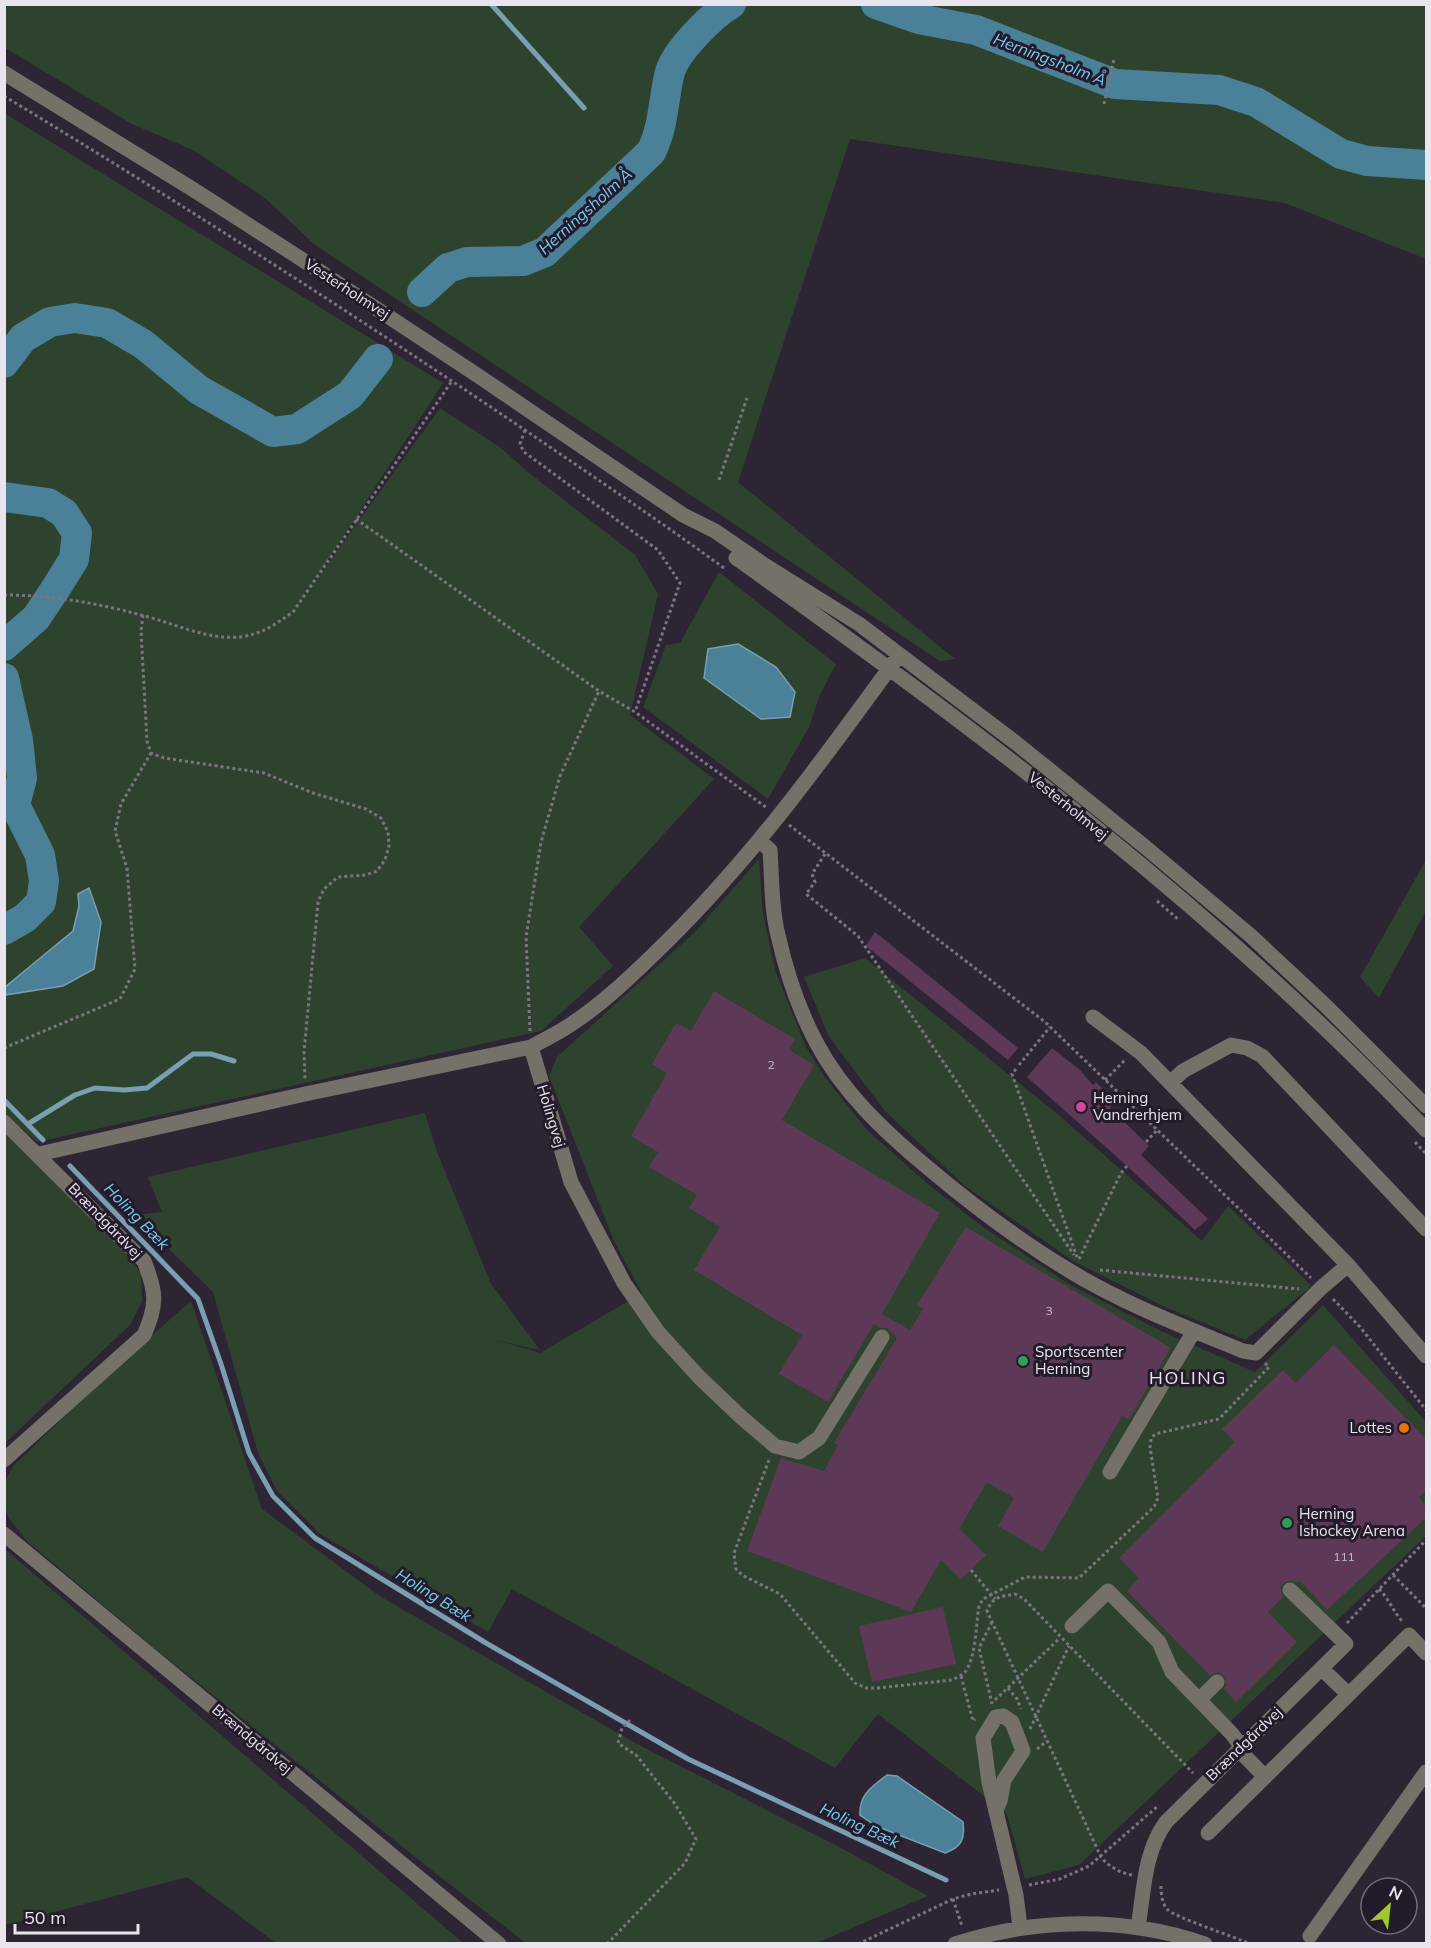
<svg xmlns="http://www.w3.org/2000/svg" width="1431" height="1948" font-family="Mulish,sans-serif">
	<rect width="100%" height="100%" fill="#2d2534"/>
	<path fill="#2e432d" d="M5,4L1426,5V259L1285,203L850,139L738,482L955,659L940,661L315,245L265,198L193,150L132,124L5,48Z
		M4,113L443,383L306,594L440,408L501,448L529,473L635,555L658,594L630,715L714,779L579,927L613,966L541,1031L37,1142L5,1113Z
		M719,572L836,664L819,697L809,727L768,799L643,707L666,645L680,643Z
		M759,859L763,914L775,970L806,1047L824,1076L867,1130L929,1185L983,1227L1069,1284L1161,1331L1255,1372L1323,1305L1426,1422V1536L1079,1865L1025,1879L1007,1814L878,1714L835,1768L512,1589L488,1632L320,1534L277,1491L258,1453L213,1292L134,1215L162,1212L148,1177L425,1113L437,1152L491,1284L540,1350L496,1340L540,1353L642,1293L614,1241L549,1076L557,1057L696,931Z
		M1426,860V911L1379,998L1360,977Z
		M865,958L1061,1117L1202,1241L1228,1206L1312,1286L1245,1340L1165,1307L1073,1261L966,1187L885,1111L829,1037L804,977Z
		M5,1134L127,1252L141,1274L142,1301L130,1325L5,1443Z
		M191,1301L262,1509L381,1597L637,1744L843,1849L928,1896L816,1943H526L439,1876L154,1648L27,1541L9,1518L5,1508L4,1482L14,1465L125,1359Z
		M5,1549L463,1943H276L187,1877L5,1925Z"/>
	<path fill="#4a8098" stroke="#7a9eb2" stroke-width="1.5" d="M738,644L776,667L795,692L790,717L761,719L704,678L708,649Z
		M89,888L101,922L94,969L63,986L5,995V987L73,931L79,906L78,894Z
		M887,1775L897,1776L963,1822C965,1839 962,1847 945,1853L876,1826L860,1815C859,1794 872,1787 887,1775Z"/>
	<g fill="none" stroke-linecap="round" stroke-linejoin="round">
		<path stroke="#7a9eb2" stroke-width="5" d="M491,4L584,108
			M4,1100L43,1140
			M28,1124L75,1095L95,1088L124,1090L147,1088L193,1054H211L234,1061
			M70,1166L198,1299L221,1364L249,1453L273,1496L315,1538L486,1643L688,1759L946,1880"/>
		<path stroke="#4a8098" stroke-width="30" d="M876,4L919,19L976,30L1115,84L1219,90L1256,102L1341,154L1367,161L1426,165
			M422,292L448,268L467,262L523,261L545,252L651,152C664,127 663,99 670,72C676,51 712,15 731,4
			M4,363L23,338L50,322L75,318L107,323L143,344L199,390L273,432L297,429L350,395L378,359
			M4,497L48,503L64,513L77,533L74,559L56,588L36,618L4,646
			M4,678L18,740L22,778L15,805L40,855L44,881L41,902L25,918L4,930"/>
	</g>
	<path fill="#5d3957" d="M875,932L1018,1048L1008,1060L866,946Z
		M714,991L795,1039L789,1050L814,1065L782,1120L940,1213L882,1314L910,1330L923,1309L917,1305L966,1227L1171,1348L1129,1419L1122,1416L1043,1552L998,1526L1014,1498L987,1482L959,1529L986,1555L961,1579L941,1560L911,1612L747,1551L781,1458L824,1471L838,1445L834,1443L897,1338L887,1328H880L874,1324L828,1402L779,1374L802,1335L694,1270L720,1227L689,1208L697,1195L649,1167L658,1152L631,1136L667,1073L652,1064L676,1023L691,1031Z
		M1052,1048L1079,1069L1093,1085L1096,1082L1115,1102L1110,1108L1149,1146L1141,1155L1208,1219L1195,1230L1127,1166L1027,1077Z
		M1334,1345L1426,1439V1490L1419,1497L1426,1505V1518L1327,1610L1300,1581L1297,1583L1292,1580L1283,1583L1280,1588L1283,1597L1268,1612L1297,1642L1236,1702L1224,1689L1226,1684L1224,1676L1219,1672L1210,1675L1127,1591L1139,1578L1119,1558L1235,1442L1222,1429L1283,1370L1295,1383Z
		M943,1607L956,1664L872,1682L859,1626Z"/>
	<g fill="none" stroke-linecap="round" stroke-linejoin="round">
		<path stroke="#7b7581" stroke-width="3" stroke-dasharray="3 3" stroke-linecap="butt" d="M4,96C179,202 350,312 519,426C588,473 657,519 724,568
			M1104,104L1114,59
			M525,430L520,444L524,452L658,550L680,583L635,712
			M719,480L747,398
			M356,519L599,691L635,712L767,808
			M4,595C51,595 97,603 141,615C174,623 206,640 240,637C262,634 276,624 293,612L452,381
			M143,615L141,631L147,741L151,753L164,758L264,773L313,793L366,809L381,818L388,832L389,846L385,860L377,871L366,875L338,877L324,889L318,902L304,1052L305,1079
			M789,825L1045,1022L1311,1278
			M825,854L812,874L815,882L806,894L858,936L1074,1255
			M1157,901L1179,920
			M530,1031L526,937L541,842L560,776L599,691
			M4,1048L120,999L135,969L127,868L115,831L121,804L151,753
			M1019,1065L1050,1027
			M1016,1069L1012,1074L1077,1257
			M1105,1080L1125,1060
			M1146,1142L1157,1130
			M1415,1142L1426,1154
			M1079,1259L1121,1173L1127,1166
			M1100,1270L1299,1289
			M1333,1299L1360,1327L1426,1410
			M769,1460L734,1553L736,1569L742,1575L780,1594L855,1683L866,1688H878L952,1680C958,1677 964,1675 967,1669C976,1654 976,1624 979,1606L983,1599L1025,1577L1079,1578L1154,1507L1158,1498L1150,1447L1151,1439L1155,1434L1219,1419L1269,1367L1265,1363
			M971,1570L995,1599
			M1393,1575L1426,1608
			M1379,1589C1389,1599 1393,1611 1402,1621
			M992,1622L979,1648L992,1704
			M1347,1623L1426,1540
			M961,1676L973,1721L975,1719
			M1008,1688L1017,1699L1021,1709
			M995,1700L1060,1638
			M1030,1729L1069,1646
			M1037,1749L1047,1741
			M1132,1875C1120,1873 1108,1866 1101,1857L987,1611C993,1596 1000,1597 1015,1594L1024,1599L1193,1773
			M1029,1885L1060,1879L1089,1866L1159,1805
			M1161,1886C1161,1894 1162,1903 1167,1909C1173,1917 1236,1937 1250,1944
			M953,1899L962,1926
			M607,1944L685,1863L696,1839L675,1804L637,1756L618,1743L622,1728L630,1720
			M858,1944L953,1899L971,1894L999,1890"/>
		<path stroke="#757169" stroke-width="15" d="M4,73L194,190L292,253L477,375L683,515L715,531L763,564L859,624L1016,743L1144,846L1251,936L1327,1007L1426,1106
			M736,558C980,731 1220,912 1426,1130
			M760,841L770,850C772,878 771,908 778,935C786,971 799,1010 816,1042C842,1092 885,1132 927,1167C972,1205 1020,1241 1070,1271C1124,1304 1185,1327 1243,1351L1256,1353L1321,1288L1348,1265
			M1093,1017L1141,1053L1348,1265L1426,1356
			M531,1047C544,1040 558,1033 570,1025C601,1005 628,979 654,954C746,866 820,764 894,662
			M1170,1083L1183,1071L1231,1045L1247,1048L1262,1056L1426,1229
			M4,1122L144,1261C156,1291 158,1304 144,1335L4,1460
			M39,1154L305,1094L531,1047L571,1182L624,1283L658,1332L700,1378L741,1417L775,1446L799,1452L819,1438L882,1337
			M1110,1472L1194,1331
			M4,1534L499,1944
			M1072,1626L1108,1591L1159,1642L1172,1672L1232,1734L1241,1746
			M1322,1669L1348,1694
			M1199,1700L1217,1682
			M1238,1749L1265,1777
			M996,1810L1000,1801L1004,1780L1023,1751L1012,1722L1003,1716L996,1717L983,1738L989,1782L1016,1895L1020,1927
			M1208,1833L1409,1635L1426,1653
			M1138,1927C1144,1891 1144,1852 1166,1822L1346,1644L1290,1590
			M1310,1936L1426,1772
			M955,1944C1036,1918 1124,1916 1205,1944"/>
	</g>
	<circle fill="#d1479c" stroke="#231b2a" stroke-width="2" cx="1081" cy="1107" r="6"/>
	<g fill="#2e9e5b" stroke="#231b2a" stroke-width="2">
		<circle cx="1023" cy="1361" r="6"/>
		<circle cx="1287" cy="1523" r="6"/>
	</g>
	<circle fill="#e8710a" stroke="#231b2a" stroke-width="2" cx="1404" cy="1428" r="6"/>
	<g text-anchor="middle" stroke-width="6" stroke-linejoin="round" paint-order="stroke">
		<g font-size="12" fill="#c6b9c8">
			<text x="771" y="1069">2</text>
			<text x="1049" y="1315">3</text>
			<text x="1344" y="1561">111</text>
		</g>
		<g font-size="15" fill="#e9e4ee" stroke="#231b2a">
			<text transform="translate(347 289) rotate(33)" y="5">Vesterholmvej</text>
			<text transform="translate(1068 806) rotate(39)" y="5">Vesterholmvej</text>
			<text transform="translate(551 1116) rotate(73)" y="5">Holingvej</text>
			<text transform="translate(105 1221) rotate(46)" y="5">Brændgårdvej</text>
			<text transform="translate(252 1739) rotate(40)" y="5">Brændgårdvej</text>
			<text transform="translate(1244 1744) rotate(-44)" y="5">Brændgårdvej</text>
		</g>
		<g font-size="15" fill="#e9e4ee" stroke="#231b2a" text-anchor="start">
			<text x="1093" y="1103">Herning<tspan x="1093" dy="17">Vandrerhjem</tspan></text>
			<text x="1035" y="1357">Sportscenter<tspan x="1035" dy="17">Herning</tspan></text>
			<text x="1392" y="1433" text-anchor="end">Lottes</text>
			<text x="1299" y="1519">Herning<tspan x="1299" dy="17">Ishockey Arena</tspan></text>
		</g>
		<g font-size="16" font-style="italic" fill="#76cbf0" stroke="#231b2a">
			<text transform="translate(1050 59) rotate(21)" y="6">Herningsholm Å</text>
			<text transform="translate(585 211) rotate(-42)" y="6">Herningsholm Å</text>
			<text transform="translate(137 1216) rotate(46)" y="6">Holing Bæk</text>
			<text transform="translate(434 1595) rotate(32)" y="6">Holing Bæk</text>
			<text transform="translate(860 1825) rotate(25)" y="6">Holing Bæk</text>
		</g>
		<g font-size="18" letter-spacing="1.5" fill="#e9e4ee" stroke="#231b2a">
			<text x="1188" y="1384">HOLING</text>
		</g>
	</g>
	<rect width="1431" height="1948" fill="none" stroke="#e9e4ee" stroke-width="12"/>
	<g transform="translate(1389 1906) rotate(27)"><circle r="28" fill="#231b2a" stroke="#726b78" stroke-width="1.5"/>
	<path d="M0-4.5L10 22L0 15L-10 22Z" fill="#9dca2f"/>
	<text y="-9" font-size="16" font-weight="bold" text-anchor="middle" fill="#e9e4ee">N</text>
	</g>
	<path d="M15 1924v9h123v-9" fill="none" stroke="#e9e4ee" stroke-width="3"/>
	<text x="24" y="1924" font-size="18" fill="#e9e4ee" stroke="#231b2a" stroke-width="4.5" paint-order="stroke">50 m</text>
</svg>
